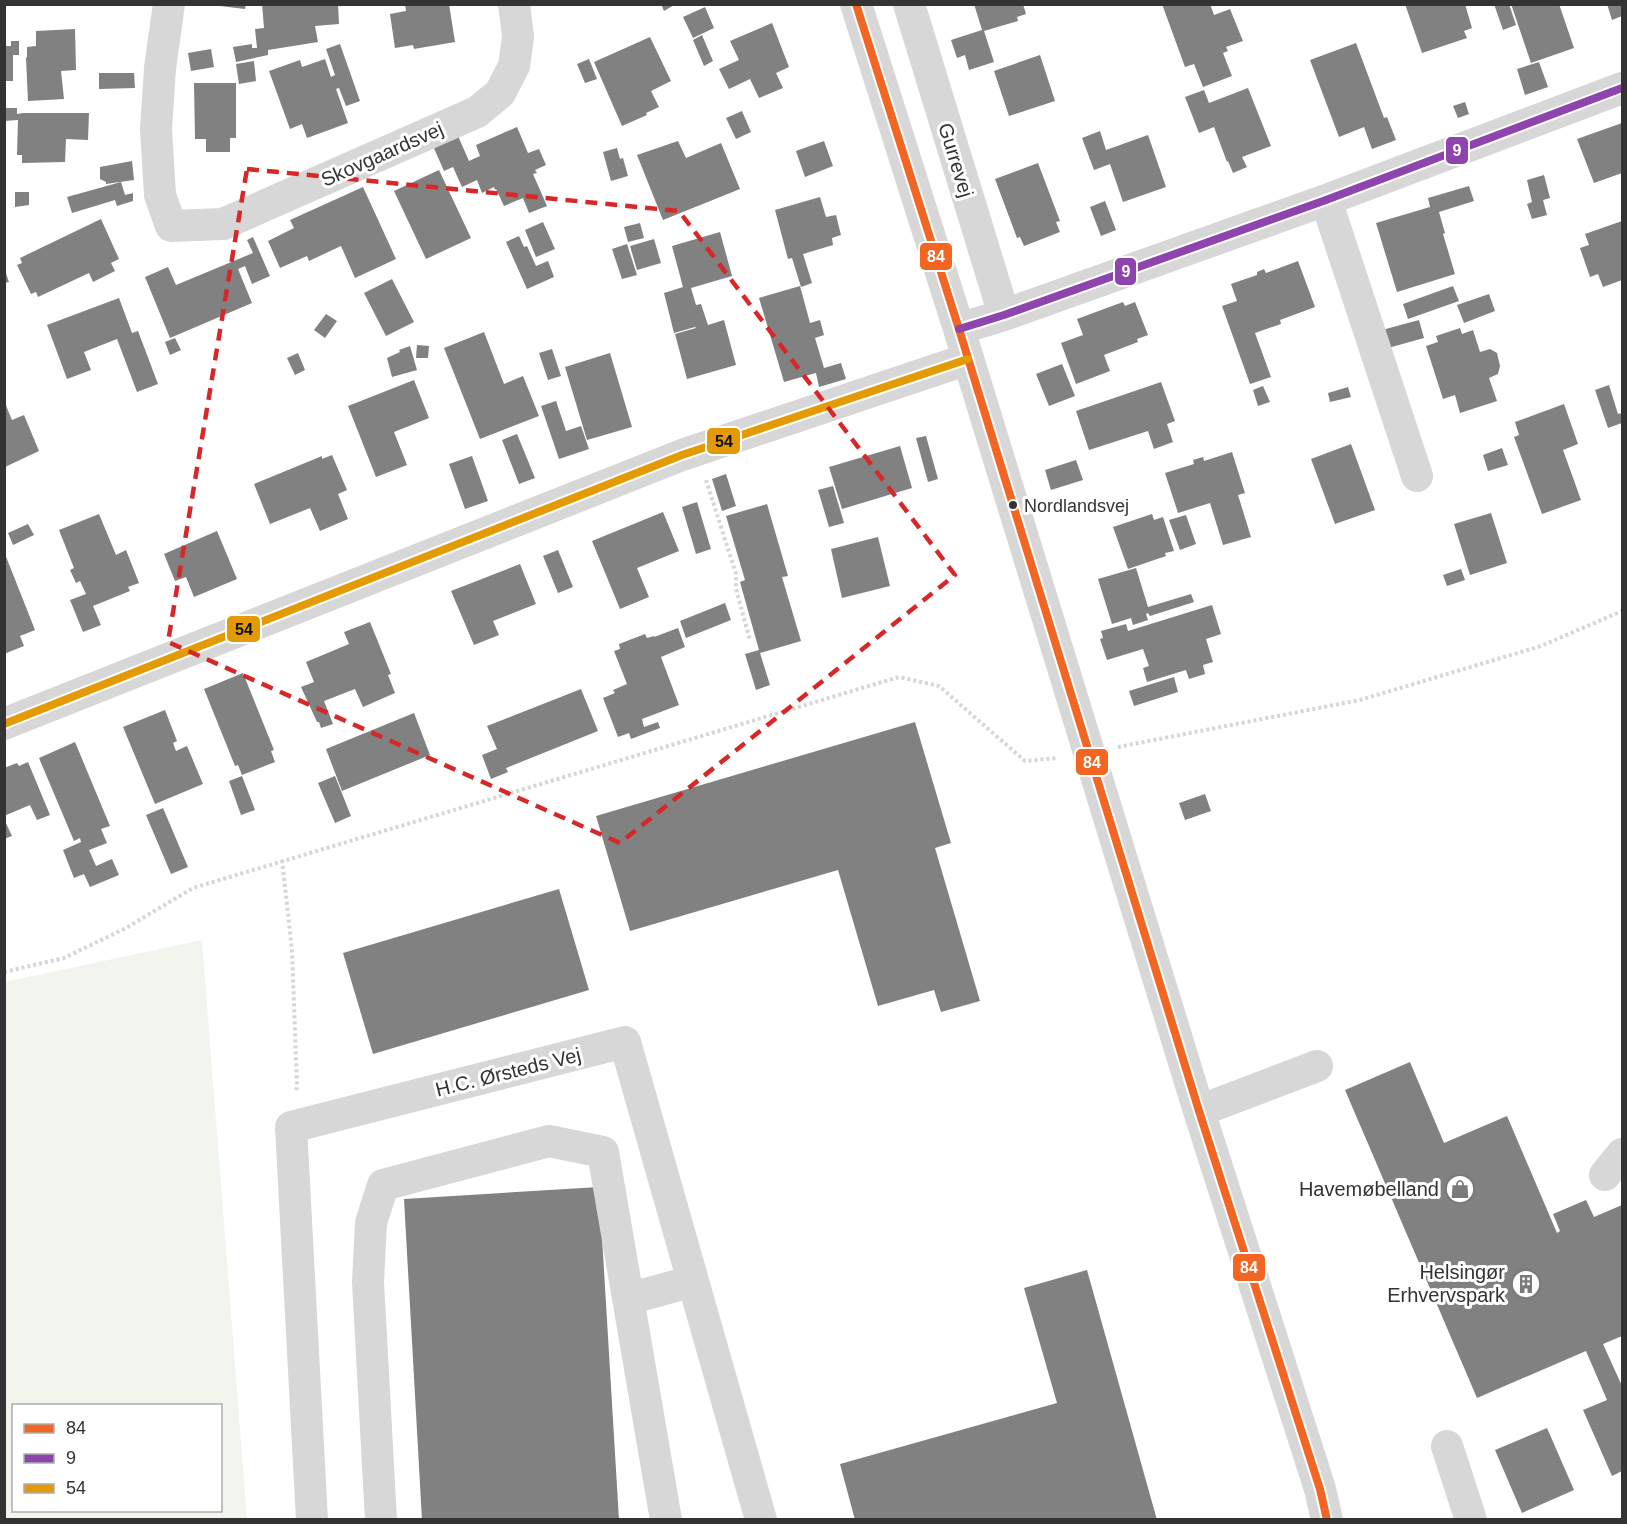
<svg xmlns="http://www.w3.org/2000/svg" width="1627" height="1524" font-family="Arial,sans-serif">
	<rect width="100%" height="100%" fill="#fff"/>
	<path fill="#f1f5ed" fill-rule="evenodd" d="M202,940L247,1519H5V982ZM14,1406H220V1510H14Z"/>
	<path fill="#818181" d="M220,4H246L245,9L220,6Z
		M262,4H338L339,24L315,26L318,42L268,50V55L236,62L233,47L252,44V48H257L255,29L264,28Z
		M405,4H449L455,42L414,49L413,45L395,48L390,14L406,11Z
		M661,4H676L664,11Z
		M974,4H1023L1026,14L1017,17L1018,21L984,31L994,62L969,70L965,55L957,58L951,40L982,30Z
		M1162,4H1210L1214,15L1230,9L1243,41L1226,47L1228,51L1223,53L1232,76L1203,87L1194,64L1185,67Z
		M1405,4H1465L1472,28L1464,31L1467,38L1422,53Z
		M1494,4H1509L1516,25L1503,30Z
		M1511,4H1559L1574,48L1531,63Z
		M1607,4H1622V16L1612,20Z
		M705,7L714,28L693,38L683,17Z
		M772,23L789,67L776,73L783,88L759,98L750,79L729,89L719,69L739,60L730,41Z
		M75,29L76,70L61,71L64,99L28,101L26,58L27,57V47L36,46V31Z
		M702,35L713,61L704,66L693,40Z
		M650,37L671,81L651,91L659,107L646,113L647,115L622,126L594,62Z
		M11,41H19V55H13V81H4V46H11Z
		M1356,43L1384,118L1387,117L1396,140L1372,149L1364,127L1339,137L1310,60Z
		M340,44L360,101L346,106L339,88L336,89L348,123L307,138L302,124L290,129L269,71L300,60L302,67L325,59L331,77L335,75L326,49Z
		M211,49L214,67L191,71L188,53Z
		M1040,55L1055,101L1009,116L994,71Z
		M589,59L597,79L585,83L577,64Z
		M254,61L256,81L239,84L236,64Z
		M1539,62L1548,87L1525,95L1517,69Z
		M99,73H134L135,88L99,89Z
		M194,83H236V138H230V152H206V139H195Z
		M1248,88L1271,146L1242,157L1247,167L1233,173L1228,161L1227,162L1214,127L1199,133L1185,97L1204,90L1209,103Z
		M1465,102L1469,114L1458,118L1453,106Z
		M4,108H17V114L23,113H89L88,140L66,139L65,162L22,163V155H17L18,120L4,121Z
		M742,111L751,132L736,139L726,118Z
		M1622,123V173L1594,183L1577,139Z
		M517,127L528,153L539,149L546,165L535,170L537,173L533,174L547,206L529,213L523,198L504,206L496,189L495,190L494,187L482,193L477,180L462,187L453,167L444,171L433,146L458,136L469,161L480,156L476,145Z
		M1100,131L1106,150L1148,135L1166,187L1123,202L1110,164L1094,170L1082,138Z
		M678,141L686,158L721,143L740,189L663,220L637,155Z
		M824,141L833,166L805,177L796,151Z
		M617,148L620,159L623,158L628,176L611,181L603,152Z
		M132,161L134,180L106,184V182L100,179V167Z
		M1038,163L1060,221L1056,222L1060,232L1024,246L1020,237L1017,238L995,179Z
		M439,170L471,238L426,259L394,191Z
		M1544,175L1550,198L1543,200L1547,215L1532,219L1527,204L1532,202L1527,180Z
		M121,182L125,195L133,193V201L117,206L115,200L72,213L67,197Z
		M1469,186L1474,201L1439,212L1445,233L1443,234L1455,274L1397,292L1376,223L1430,207L1428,198Z
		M363,187L396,259L355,278L341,246L309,261L307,256L280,268L268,241L294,228L290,220Z
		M15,192H29V205L15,207Z
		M820,197L826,217L836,215L841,235L832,238L833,245L803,254L812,283L801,287L792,258L788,259L775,210Z
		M1105,201L1116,230L1101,236L1090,207Z
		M101,219L119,259L111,263L115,271L93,282L89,273L38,297L36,292L31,294L17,265L22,263L20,258Z
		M1622,221V280L1603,287L1598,274L1590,277L1580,248L1589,245L1585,234Z
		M543,222L555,249L536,257L525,230Z
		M640,223L644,238L628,242L624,227Z
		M720,232L732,276L691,288L696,305L701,304L708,325L724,320L736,365L687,379L675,334L696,328L695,327L674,333L664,293L683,287L672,246Z
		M519,236L524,247L527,246L536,266L548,261L554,277L527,289L506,242Z
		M253,237L270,276L252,284L245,266L238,269L252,303L170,338L145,277L168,267L176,285L253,253L247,240Z
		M654,239L661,263L637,270L630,246Z
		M627,244L637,275L622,279L612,249Z
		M1298,261L1315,307L1280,320L1281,324L1255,333L1271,377L1250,384L1222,306L1237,301L1231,284L1257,275V272L1264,269L1266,273Z
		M4,268L9,282L4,283Z
		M392,279L414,322L386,336L364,293Z
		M800,286L810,323L820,320L824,335L815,338L824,368L841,363L846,379L819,387L816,373L784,382L759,298Z
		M1453,286L1459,301L1408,319L1403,304Z
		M1489,294L1495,311L1464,323L1457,305Z
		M119,298L132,333L138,331L158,384L137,392L117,339L84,352L91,370L67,379L47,325Z
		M1123,302L1125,306L1135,302L1148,335L1137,339L1138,342L1104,355L1110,371L1076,384L1061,343L1083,335L1077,319Z
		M326,314L337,321L325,338L314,330Z
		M1419,320L1424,338L1388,348L1382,330Z
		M1460,328L1462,334L1473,330L1480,352L1490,349L1497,353L1500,366L1498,374L1489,378L1497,401L1460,413L1455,395L1443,399L1426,346L1438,342L1436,336Z
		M484,332L504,384L523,376L539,416L480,439L444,348Z
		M175,338L181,350L170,355L165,342Z
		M417,345L429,346L428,358H416Z
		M410,346L417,370L392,377L387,358L400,352L399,350Z
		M552,349L561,376L548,380L539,353Z
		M298,353L305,370L295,375L287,358Z
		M610,353L632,427L587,440L565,367Z
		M1062,364L1075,396L1049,406L1036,374Z
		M414,380L429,418L394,432L407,465L376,477L348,406Z
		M1161,382L1175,421L1167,424L1173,442L1154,449L1148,431L1089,450L1076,411Z
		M1609,385L1618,414L1622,413V423L1608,428L1595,390Z
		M1263,386L1270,402L1258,406L1253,390Z
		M1348,387L1351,397L1330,402L1328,393Z
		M556,401L566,431L581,426L589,449L559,459L541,406Z
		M5,403L12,420L24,415L39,451L5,467Z
		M1564,404L1578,444L1563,450L1581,500L1542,514L1514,437L1519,435L1515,422Z
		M517,434L535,478L519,484L502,440Z
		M926,436L938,479L928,482L916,438Z
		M1351,444L1375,510L1335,524L1311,459Z
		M900,446L912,488L842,509L829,467Z
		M1502,448L1508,465L1488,471L1483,455Z
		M1232,452L1245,493L1238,495L1251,537L1223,545L1210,503L1178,513L1165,473L1194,464L1193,460L1203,457L1204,461Z
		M332,455L347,490L338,494L348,519L320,531L310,508L270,524L254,484L322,456V459Z
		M472,456L488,501L465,509L449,464Z
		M1076,460L1083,480L1051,490L1045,470Z
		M726,474L736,506L722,511L712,479Z
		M833,486L844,523L829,527L818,490Z
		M697,502L711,549L696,554L682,507Z
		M767,504L788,576L782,577L801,641L760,653L770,685L756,690L745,654L759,650L740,582L745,580L726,516Z
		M663,512L679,551L637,568L649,597L620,609L592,541Z
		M1491,513L1507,563L1470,575L1454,524Z
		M99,514L116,555L126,550L139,583L128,587L130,591L93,606L101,625L83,632L70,600L86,594L80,581L76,583L70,570L74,568L59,530Z
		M1152,514L1154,520L1163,517L1174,551L1165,553L1166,556L1128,569L1113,527Z
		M1186,515L1196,544L1180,550L1169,520Z
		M28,524L34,535L13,545L8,533Z
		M217,531L237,579L194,597L186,577L175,581L164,554Z
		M878,537L890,586L842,598L831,549Z
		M558,550L573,587L558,593L543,556Z
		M5,554L35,630L20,636L24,646L4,654Z
		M520,564L536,604L493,621L499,635L474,645L451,591Z
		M1136,568L1148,607L1191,594L1194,602L1150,616L1148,613L1146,614L1148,620L1133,625L1131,618L1112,624L1098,579Z
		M1461,569L1465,580L1447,586L1443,575Z
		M725,603L731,620L686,638L680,621Z
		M1212,605L1221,634L1206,639L1213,662L1203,665L1205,674L1189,679L1186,670L1147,682L1143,668L1149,666L1143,649L1107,660L1100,639L1103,638L1101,631L1126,624L1128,631Z
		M370,622L391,674L388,675L395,693L363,707L355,689L324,701L333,724L321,728L319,722H317L301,687L314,682L306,662L349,644L344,632Z
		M678,628L685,647L661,657L679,705L642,719L644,727L658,722L660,728L631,739L629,733L618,737L603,698L615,693L613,690L627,684L614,651L620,649L619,644L645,634L647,638L654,636V637Z
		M243,673L274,750L271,751L275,762L242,775L238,765L235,766L204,689Z
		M1174,677L1178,692L1134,706L1129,691Z
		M581,689L598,731L506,768L508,772L491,779L482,755L497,749L487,726Z
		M165,710L177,741L173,743L176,751L187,746L203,784L155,804L123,727Z
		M414,713L430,755L342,791L326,749Z
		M915,722L951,843L935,848L980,1001L941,1012L934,990L878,1006L838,870L630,931L596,816Z
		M75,742L110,826L101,829L107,843L89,850L96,866L112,859L119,875L90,887L84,874L74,878L63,850L81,842L80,838L74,841L39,758Z
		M28,762L50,815L37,820L30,805L4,816V768L17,763L19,766Z
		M242,776L255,810L241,815L229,781Z
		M335,776L351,816L335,823L318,783Z
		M1205,794L1211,811L1185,820L1179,803Z
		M163,808L188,867L171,874L146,815Z
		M4,819L12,836L4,839Z
		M559,889L589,990L373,1054L343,953Z
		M1410,1062L1444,1143L1507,1116L1557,1233L1560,1231L1553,1214L1586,1200L1594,1217L1622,1205V1336L1603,1344L1622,1386V1471L1612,1476L1583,1410L1607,1400L1586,1351L1477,1398L1345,1090Z
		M599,1187L619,1520H422L404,1199Z
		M1087,1270L1157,1520H855L840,1464L1057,1403L1024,1288Z
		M1547,1428L1574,1490L1522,1513L1495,1450Z"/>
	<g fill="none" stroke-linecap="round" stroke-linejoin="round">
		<path stroke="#d6d6d6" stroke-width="4" stroke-dasharray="3 3" stroke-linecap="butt" d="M706,480L736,574V589L750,640
			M1118,747L1360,700L1541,646L1622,611
			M282,860L292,950L297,1085L296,1093
			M4,972L64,958L126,928L193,888L899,677L939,686L1025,761L1058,758"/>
		<path stroke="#d7d7d7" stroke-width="32" d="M169,4L160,68L156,129L160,195L171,226L223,224L477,112L500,93L514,66L518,37L514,4
			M856,4L959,329L1199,1111L1320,1489L1327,1520
			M909,4L1004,315
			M1326,200L1417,476
			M959,329L1004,315L1326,200L1622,88
			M4,724L682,455L968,359
			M1199,1111L1317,1066
			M1605,1175L1622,1154
			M628,1299L693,1281
			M1447,1446L1471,1520
			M312,1520L291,1127L625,1042L761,1520
			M381,1520L368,1282L371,1223L383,1185L549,1141L603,1152L666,1520"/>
		<g stroke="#fff" stroke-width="12">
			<path id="bus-1" d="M856,4L959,329L1199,1111L1320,1489L1327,1520"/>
		</g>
		<g stroke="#fff" stroke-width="12">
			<path id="bus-2" d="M959,329L1004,315L1326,200L1622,88"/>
		</g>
		<g stroke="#fff" stroke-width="12">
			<path id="bus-3" d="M4,724L682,455L968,359"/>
		</g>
		<use href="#bus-1" stroke="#f26522" stroke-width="8"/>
		<use href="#bus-2" stroke="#8e44ad" stroke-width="8"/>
		<use href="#bus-3" stroke="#e39a05" stroke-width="8"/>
	</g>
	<path fill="none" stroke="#d62828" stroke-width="4.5" stroke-dasharray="12 8" stroke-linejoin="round" d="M247,169L679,211L955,575L620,843L168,642Z"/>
	<defs>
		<g id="shop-ring" transform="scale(1.5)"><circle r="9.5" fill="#fff" stroke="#7a7a7a" stroke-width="1.5"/><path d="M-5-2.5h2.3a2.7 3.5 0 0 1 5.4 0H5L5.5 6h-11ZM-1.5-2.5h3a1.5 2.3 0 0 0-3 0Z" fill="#7a7a7a"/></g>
		<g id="building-ring" transform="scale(1.5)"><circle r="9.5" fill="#fff" stroke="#7a7a7a" stroke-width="1.5"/><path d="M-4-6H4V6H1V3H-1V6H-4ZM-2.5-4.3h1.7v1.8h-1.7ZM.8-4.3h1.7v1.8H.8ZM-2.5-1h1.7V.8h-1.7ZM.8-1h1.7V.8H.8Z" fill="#7a7a7a"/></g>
	</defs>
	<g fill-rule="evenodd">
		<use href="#shop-ring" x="1460" y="1189"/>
		<use href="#building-ring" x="1526" y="1284"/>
	</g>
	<circle fill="#333" stroke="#fff" stroke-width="2" cx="1013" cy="505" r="5"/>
	<g text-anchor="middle" stroke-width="6" stroke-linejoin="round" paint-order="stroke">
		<g font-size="18" fill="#333" stroke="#fff" text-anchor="start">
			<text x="1024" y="512">Nordlandsvej</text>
		</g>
		<g font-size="20" fill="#333" stroke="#fff">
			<text transform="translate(382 154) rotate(-24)" y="7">Skovgaardsvej</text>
			<text transform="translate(956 160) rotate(73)" y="7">Gurrevej</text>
			<text transform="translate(508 1072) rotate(-14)" y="7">H.C. Ørsteds Vej</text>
		</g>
		<g font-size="20" fill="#333" stroke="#fff" text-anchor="end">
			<text x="1439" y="1196">Havemøbelland</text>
			<text x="1505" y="1279">Helsingør<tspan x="1505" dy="23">Erhvervspark</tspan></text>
		</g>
	</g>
	<g stroke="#fff" stroke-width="2">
		<rect x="1445" y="136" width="24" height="29" rx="6" fill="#8e44ad"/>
		<rect x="919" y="242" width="34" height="29" rx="6" fill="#f26522"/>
		<rect x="1114" y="257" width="23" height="29" rx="6" fill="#8e44ad"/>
		<rect x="706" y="427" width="35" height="28" rx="6" fill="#e39a05"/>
		<rect x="226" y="615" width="35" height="28" rx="6" fill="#e39a05"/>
		<rect x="1075" y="748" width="34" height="28" rx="6" fill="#f26522"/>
		<rect x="1232" y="1253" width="34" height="29" rx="6" fill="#f26522"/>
	</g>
	<g font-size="16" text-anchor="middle" font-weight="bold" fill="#fff">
		<text x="1457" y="156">9</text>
		<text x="936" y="262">84</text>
		<text x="1126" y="277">9</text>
		<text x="1092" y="768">84</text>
		<text x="1249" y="1273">84</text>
	</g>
	<g font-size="16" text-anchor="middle" font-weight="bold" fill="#111">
		<text x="724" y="447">54</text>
		<text x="244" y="635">54</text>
	</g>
	<rect width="1627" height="1524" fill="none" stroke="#333333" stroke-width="12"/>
	<rect x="12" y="1404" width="210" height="108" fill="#ffffff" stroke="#adadad" stroke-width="1.5"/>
	<rect x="24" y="1424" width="30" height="9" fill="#f26522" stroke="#adadad" stroke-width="1.5"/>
	<text x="66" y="1434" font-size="18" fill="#333333">84</text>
	<rect x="24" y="1454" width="30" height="9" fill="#8e44ad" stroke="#adadad" stroke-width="1.5"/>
	<text x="66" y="1464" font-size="18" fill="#333333">9</text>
	<rect x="24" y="1484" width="30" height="9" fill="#e39a05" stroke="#adadad" stroke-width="1.5"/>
	<text x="66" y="1494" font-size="18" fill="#333333">54</text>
</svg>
